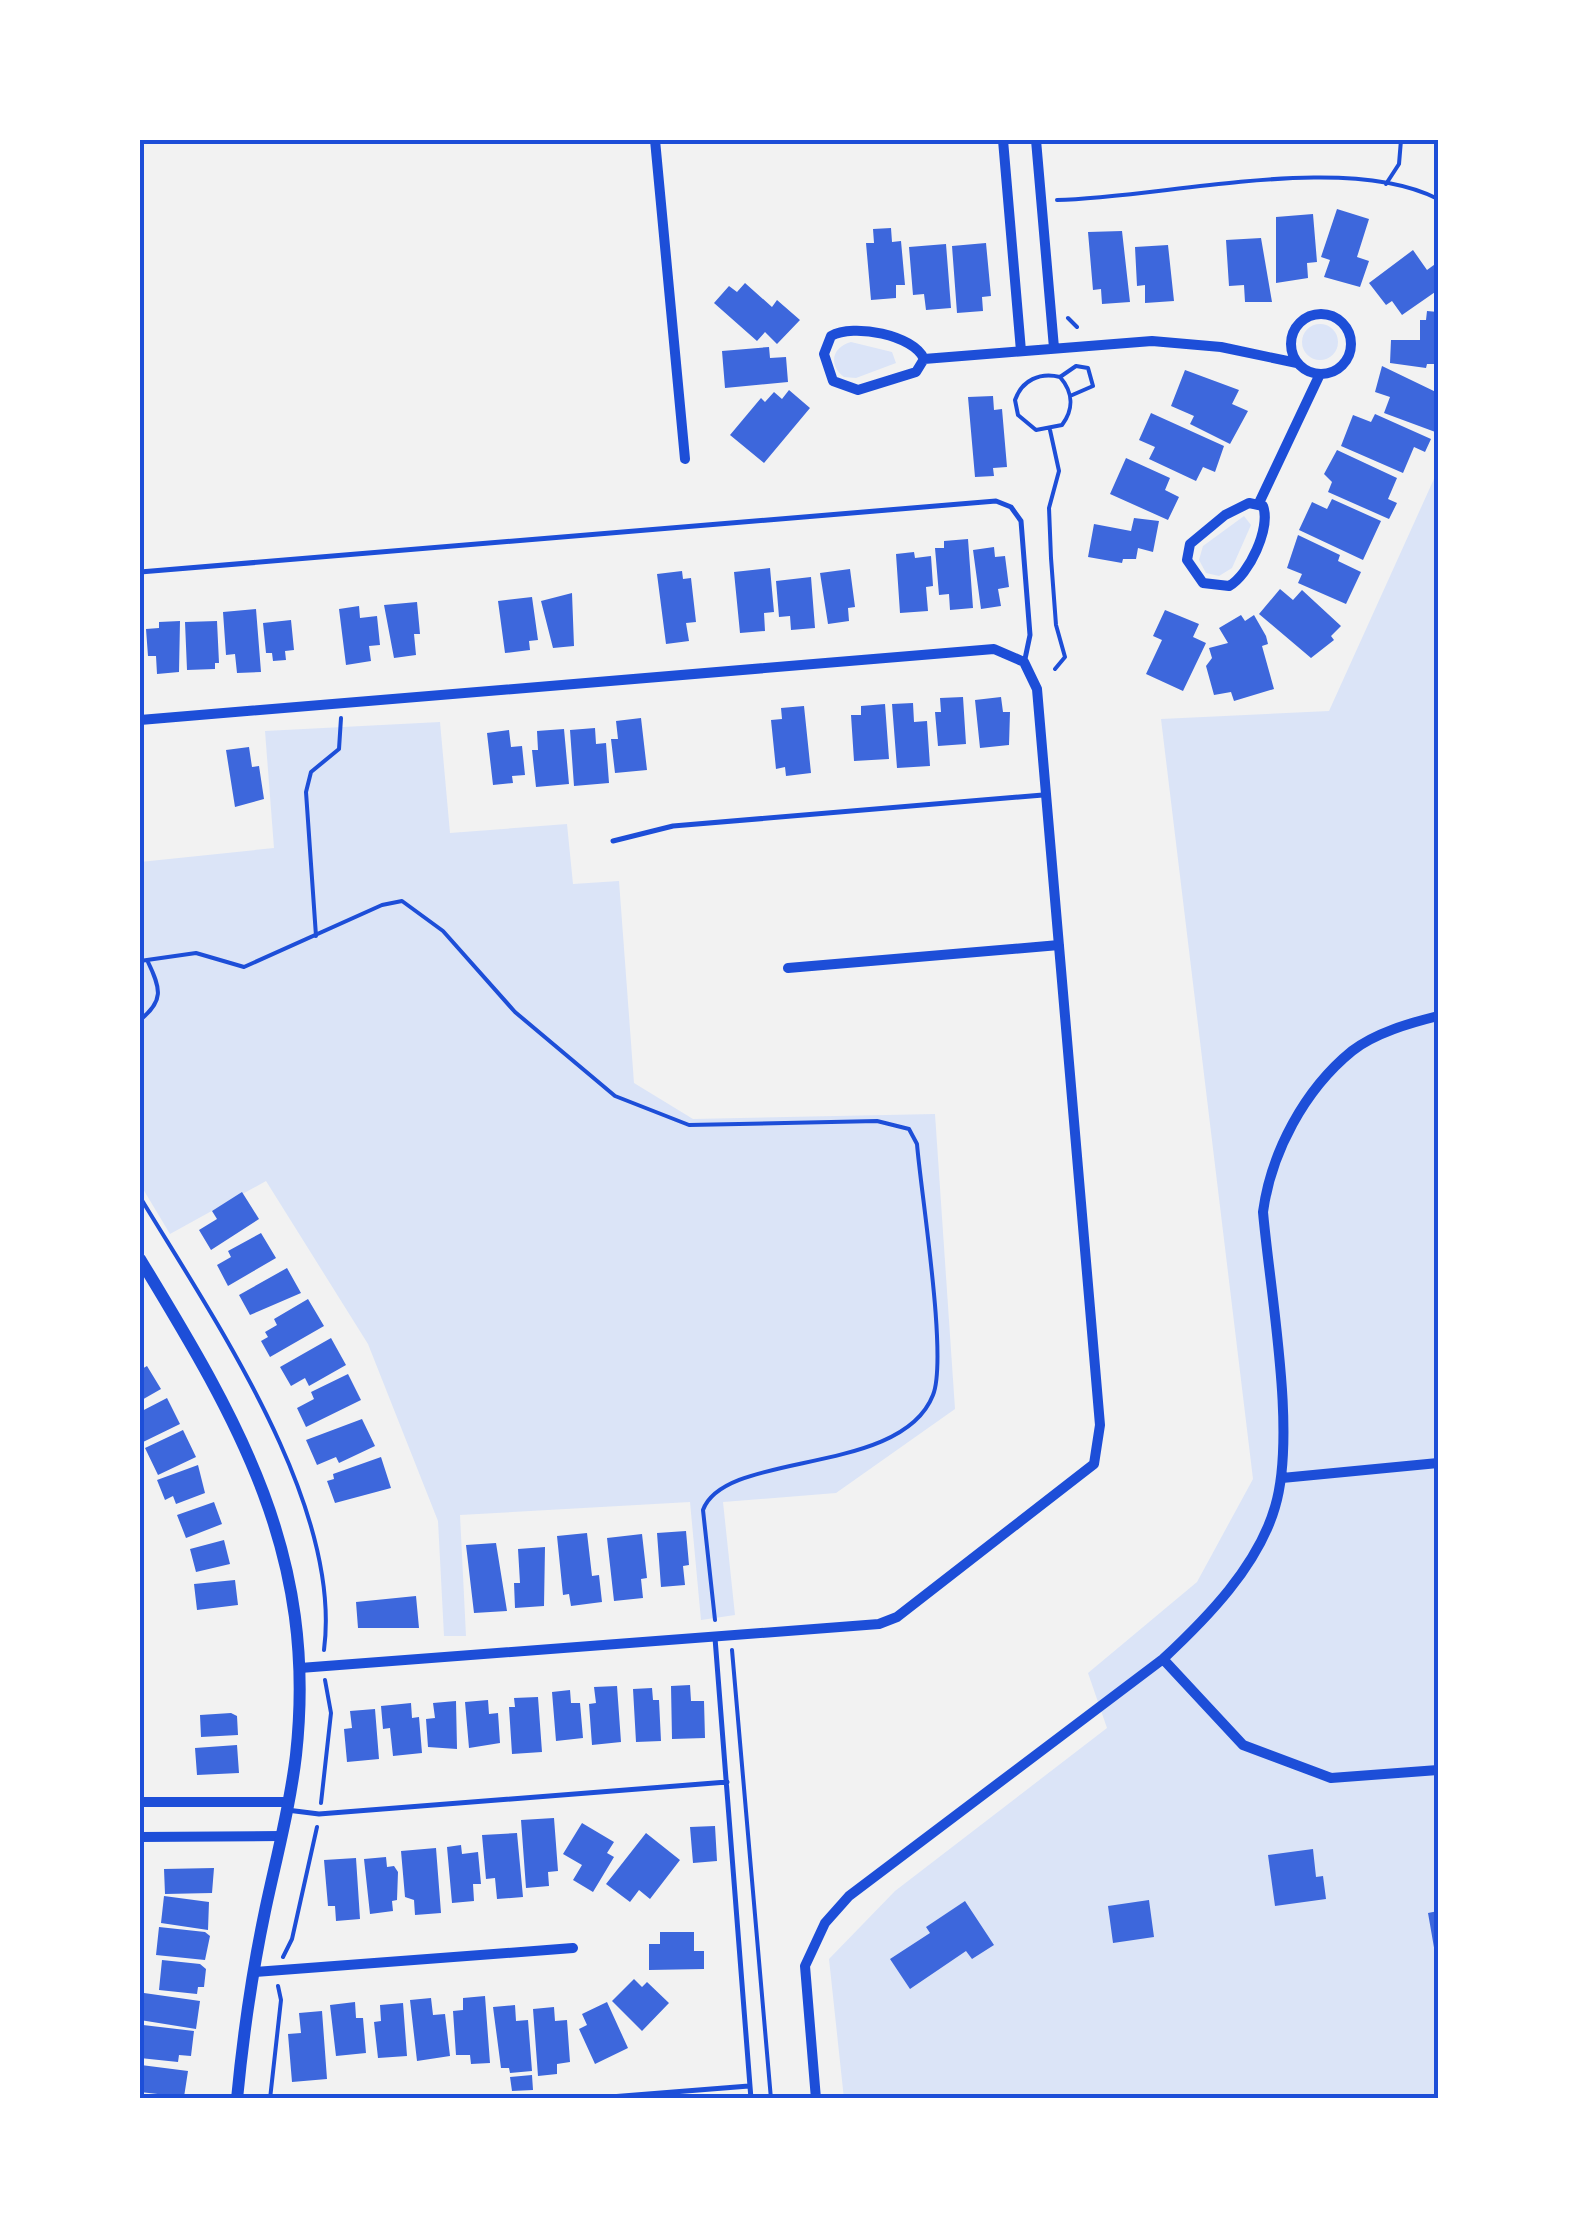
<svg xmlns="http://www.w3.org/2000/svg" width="1578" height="2239" font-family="Barlow,sans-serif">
	<rect width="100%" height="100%" fill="#f2f2f2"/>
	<path fill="#dbe4f7" d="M1302 342a18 18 0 1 1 36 0a18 18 0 1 1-36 0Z
		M851,342L892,352L896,363L856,378L844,377C828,365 832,347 851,342Z
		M1438,470V2099H844L829,1959L895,1891L1107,1728L1088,1673L1197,1582L1253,1479L1161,719L1329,711Z
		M1244,516L1251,525L1232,568L1219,576L1206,573L1199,560L1203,546Z
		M440,722L450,833L567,824L573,884L619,881L634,1083L693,1119L935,1114L955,1409L836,1493L723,1502L735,1615L701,1620L690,1502L460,1515L466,1636H444L438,1521L368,1344L266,1181L170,1234L140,1184V862L274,848L265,731Z"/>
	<path fill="#3d67dc" d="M1337,209L1369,219L1357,257L1369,261L1360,287L1324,277L1330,260L1321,257Z
		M1313,214L1317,262L1307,263L1308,278L1276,283V217Z
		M891,228L892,242L901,241L905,285H896V298L871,300L866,243H874L873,229Z
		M1122,231L1130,302L1102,304L1101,289L1093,290L1088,232Z
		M1261,238L1272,302H1245L1244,285L1229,286L1226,240Z
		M986,243L991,296L982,297L983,311L957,313L952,246Z
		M946,244L951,308L926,310L924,294L913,295L909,247Z
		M1168,245L1174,301L1145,303V285L1137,286L1135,247Z
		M1413,250L1427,270L1438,262V290L1402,315L1392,301L1386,305L1369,283Z
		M745,283L772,307L777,300L800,320L777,344L765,332L757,341L714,303L729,286L737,292Z
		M1427,311L1438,312V364H1427L1426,368L1390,363L1391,340H1420V320H1426Z
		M769,347L770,358L786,357L788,382L725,388L722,351Z
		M1382,366L1438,393V433L1384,413L1390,397L1375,392Z
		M1185,370L1239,390L1232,404L1248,411L1230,444L1190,424L1194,416L1171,406Z
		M789,390L810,408L764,463L730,435L761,398L765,402L774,392L782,399Z
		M993,396L994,410L1002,409L1007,467L993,468L994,476L975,477L968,397Z
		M1151,413L1224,446L1215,472L1203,467L1196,481L1149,459L1155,447L1139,440Z
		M1375,414L1431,439L1425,452L1414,447L1403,473L1341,446L1353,415L1371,422Z
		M1337,450L1397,478L1388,499L1397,503L1389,519L1328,492L1332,482L1324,474Z
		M1126,458L1170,478L1165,490L1179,497L1168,520L1110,494Z
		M1332,499L1381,521L1363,560L1299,530L1312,502L1327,509Z
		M1134,518L1159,521L1153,552L1138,548L1136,559H1123L1122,563L1088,557L1094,524L1131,531Z
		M1298,535L1340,555L1338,561L1361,572L1346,604L1298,583L1302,574L1287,568Z
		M968,539L973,608L950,610L949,594L939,595L935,548H944V541Z
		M994,547L995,557L1005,556L1009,587L998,589L1001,606L981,609L973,550Z
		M914,552L915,558L931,556L933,586L926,587L928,611L900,613L896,554Z
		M770,568L774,612L764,613L765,631L740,633L734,572Z
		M850,569L855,607L848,608L849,621L828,624L820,573Z
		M682,571L683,579L691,578L696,622L686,623L689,641L666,644L657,574Z
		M811,577L815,628L791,630L790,616L779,617L776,581Z
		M1280,589L1293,600L1302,590L1341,626L1331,636L1334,640L1311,658L1259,614Z
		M572,593L574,646L553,648L541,601Z
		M532,597L538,640L529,641L530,650L505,653L498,601Z
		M417,602L420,634H414L416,655L394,658L384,605Z
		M359,606L360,618L377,616L380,645L369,646L371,661L346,665L339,609Z
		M256,609L261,672L237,673L235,654L226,655L223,612Z
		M1165,610L1199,624L1193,637L1206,643L1183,691L1146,674L1162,640L1153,636Z
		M1241,615L1245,621L1254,615L1266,636L1268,644L1262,646L1274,689L1234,701L1231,692L1214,695L1206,666L1212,658L1209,648L1228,643L1219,628Z
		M291,620L294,650L285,651L286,660L273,661L272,653H266L263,623Z
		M180,621L179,672L157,674L156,656H148L146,629L159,628V622Z
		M217,621L219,663H215V669L187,670L185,622Z
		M963,697L966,744L938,746L935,712H941L940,698Z
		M1001,697L1003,712H1010L1009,745L980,748L975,700Z
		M913,703L914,722L927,721L930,766L897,768L892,704Z
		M885,704L889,759L854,761L851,715H861V706Z
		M804,706L811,773L786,776L785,767L776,769L771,720L782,719L781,708Z
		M641,718L647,770L615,773L611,739H618L616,721Z
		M595,728L596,744L606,743L609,783L574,786L570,730Z
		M564,729L569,784L536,787L532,750H538L537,731Z
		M509,730L511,747L522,746L525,775L512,776L513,783L493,785L487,733Z
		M249,747L252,767L259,766L264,799L235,807L226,750Z
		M242,1192L259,1219L211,1250L199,1230L217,1219L212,1211Z
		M261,1233L276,1258L228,1286L217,1265L231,1257L228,1251Z
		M287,1268L301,1293L250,1315L239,1295Z
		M308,1299L324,1326L270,1357L261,1341L268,1337L265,1332L277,1325L274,1319Z
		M331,1338L346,1365L309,1386L305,1378L291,1386L280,1367Z
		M147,1366L161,1389L140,1401V1370Z
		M348,1374L361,1400L306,1427L297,1408L314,1399L311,1392Z
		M167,1398L180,1424L141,1443L140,1412Z
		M362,1419L375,1446L339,1463L336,1457L317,1465L306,1440Z
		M183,1430L196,1457L158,1475L145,1448Z
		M381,1457L391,1488L335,1503L327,1481L334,1479L333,1474Z
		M198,1465L205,1493L176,1504L173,1496L165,1500L157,1480Z
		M214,1502L222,1524L186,1538L177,1515Z
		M686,1531L689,1565L683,1566L685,1585L661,1587L657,1533Z
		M587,1533L592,1576L599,1575L602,1602L571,1606L569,1594L563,1595L557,1536Z
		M642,1534L647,1578L641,1579L643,1598L614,1601L607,1538Z
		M224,1540L230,1564L196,1572L190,1549Z
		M496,1543L507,1611L474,1613L466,1545Z
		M545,1547L544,1606L515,1608L514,1583H520L518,1549Z
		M235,1580L238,1605L197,1610L194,1584Z
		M416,1596L419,1628H358L356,1602Z
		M690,1685L691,1701H704L705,1738L672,1739L671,1686Z
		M617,1686L621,1742L592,1745L589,1704L596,1703L594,1687Z
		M652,1688L653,1700H659L661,1741L636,1742L633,1689Z
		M570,1690L571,1703H580L583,1738L556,1741L552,1692Z
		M538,1697L542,1752L512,1754L509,1707H515L514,1698Z
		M488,1700L489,1714L498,1713L500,1743L469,1748L465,1702Z
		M456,1701L457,1749L428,1747L426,1719L435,1718L433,1703Z
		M411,1703L412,1718L419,1717L422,1753L393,1756L390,1728L383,1729L381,1706Z
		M375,1709L379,1759L347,1762L344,1729L352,1728L350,1711Z
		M231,1713L237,1716L238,1735L201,1737L200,1715Z
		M237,1745L239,1773L197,1775L195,1748Z
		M554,1818L558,1871L548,1872L549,1886L526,1888L521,1820Z
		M582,1823L614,1842L607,1853L614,1857L593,1892L573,1880L582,1865L563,1854Z
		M715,1826L717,1861L693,1863L690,1827Z
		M517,1833L523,1897L497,1899L495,1878L486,1879L482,1835Z
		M646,1833L680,1860L650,1899L639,1890L630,1902L606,1884Z
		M461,1845L462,1854L478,1852L481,1884H473L474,1901L452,1903L447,1847Z
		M436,1848L441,1913L415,1915L414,1900L405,1897L401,1851Z
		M1313,1849L1316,1877L1323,1876L1326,1899L1275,1906L1268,1855Z
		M386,1857L387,1867L394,1866L398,1872L397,1900L392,1901L393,1911L370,1914L364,1859Z
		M356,1858L360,1919L336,1921L335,1906H328L324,1860Z
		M214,1868L212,1893L165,1894L164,1869Z
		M164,1896L209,1902L208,1930L161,1923Z
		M1149,1900L1154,1937L1113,1943L1108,1906Z
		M965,1901L994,1945L972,1959L966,1951L910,1989L890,1959L930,1933L926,1927Z
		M1438,1911V1959H1436L1428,1913Z
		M159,1927L205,1932L210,1936L205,1960L156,1955Z
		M660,1932H694V1951H704V1969L649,1970V1944H660Z
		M162,1960L200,1964L206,1969L204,1987H198L197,1994L159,1990Z
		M634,1979L642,1987L647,1982L669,2003L642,2031L612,2001Z
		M144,1993L200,2001L196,2029L140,2020Z
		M485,1996L490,2063L471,2064L470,2055H456L453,2011L463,2010V1998Z
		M431,1998L433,2015L445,2014L450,2056L417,2061L410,2000Z
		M355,2002L356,2018H363L366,2053L336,2056L330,2005Z
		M607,2002L628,2048L595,2064L579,2029L587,2025L582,2014Z
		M403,2003L407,2056L378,2058L374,2022L381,2021L380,2005Z
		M515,2005L516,2021L528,2020L532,2071L510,2073L509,2068H501L493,2007Z
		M554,2007L555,2021L567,2020L570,2062L557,2064V2074L538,2076L533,2009Z
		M322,2011L327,2079L292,2082L288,2034L301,2033L299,2013Z
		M143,2025L194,2031L191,2056L179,2055L178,2062L140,2058Z
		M141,2065L188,2071L184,2097L140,2092Z
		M532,2075L533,2090L512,2091L510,2077Z"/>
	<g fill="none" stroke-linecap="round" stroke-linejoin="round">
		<path stroke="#1d4ed8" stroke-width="4" d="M1386,184L1399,164L1401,140
			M1057,200C1162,198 1345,151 1438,199
			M1068,318L1077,327
			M1060,377C1073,392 1074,409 1062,425L1036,430L1018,415L1015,400C1022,380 1040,372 1060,377L1076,366L1088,368L1093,386L1070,396
			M1050,430L1059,471L1049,508L1051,558L1056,625L1065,657L1055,669
			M316,936L306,792L311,772L339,749L341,718
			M140,961L196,953L244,967L382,905L402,901L443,931L515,1012L615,1096L689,1125L877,1121L909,1129L917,1144C921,1194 948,1358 933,1395C901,1477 725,1450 703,1510L715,1620
			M140,1020C164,1001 161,989 148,962
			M140,1197C213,1318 343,1505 324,1650
			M732,1650L771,2099
			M321,1803L331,1713L325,1680
			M283,1957L292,1939L317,1827
			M270,2099L281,2000L278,1986"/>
		<path stroke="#1d4ed8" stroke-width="5" d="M140,572L996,501L1011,507L1021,521L1030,635L1025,659
			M613,841L673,826L1043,795
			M715,1638L751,2099
			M287,1810L319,1814L727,1782
			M585,2099L749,2086"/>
		<path stroke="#1d4ed8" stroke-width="10" d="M655,140L685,459
			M1003,140L1021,351
			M1036,140L1054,348
			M1291 344a30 30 0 1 1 60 0a30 30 0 1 1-60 0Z
			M924,359L916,372L858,390L833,381L824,354L831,336C853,323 914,335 924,359L1152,341L1221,347L1297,363
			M1249,503L1263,506C1271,528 1249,575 1229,586L1203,583L1187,560L1190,544L1225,515Z
			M1259,503L1320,374
			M140,720L994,649L1024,662L1037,689L1100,1425L1094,1464L897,1617L879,1624L300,1668
			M788,968L1059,945
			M1282,1478L1438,1463
			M1163,1659L1243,1745L1331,1778L1438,1770
			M140,1802H289
			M140,1837L281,1836
			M255,1972L573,1948
			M816,2099L805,1966L825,1923L849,1896L1163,1659C1207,1618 1258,1566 1275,1507C1297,1434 1270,1292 1263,1212C1271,1153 1304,1090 1352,1051C1375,1033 1410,1023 1438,1016"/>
		<path stroke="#1d4ed8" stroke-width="12" d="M140,1259C239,1422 318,1555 296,1755C290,1807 276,1859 265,1911C252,1973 243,2036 237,2099"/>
	</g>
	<rect width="1578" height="2239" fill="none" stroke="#ffffff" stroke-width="285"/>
	<rect x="142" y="142" width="1294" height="1954" fill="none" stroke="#1d4ed8" stroke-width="4"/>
</svg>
